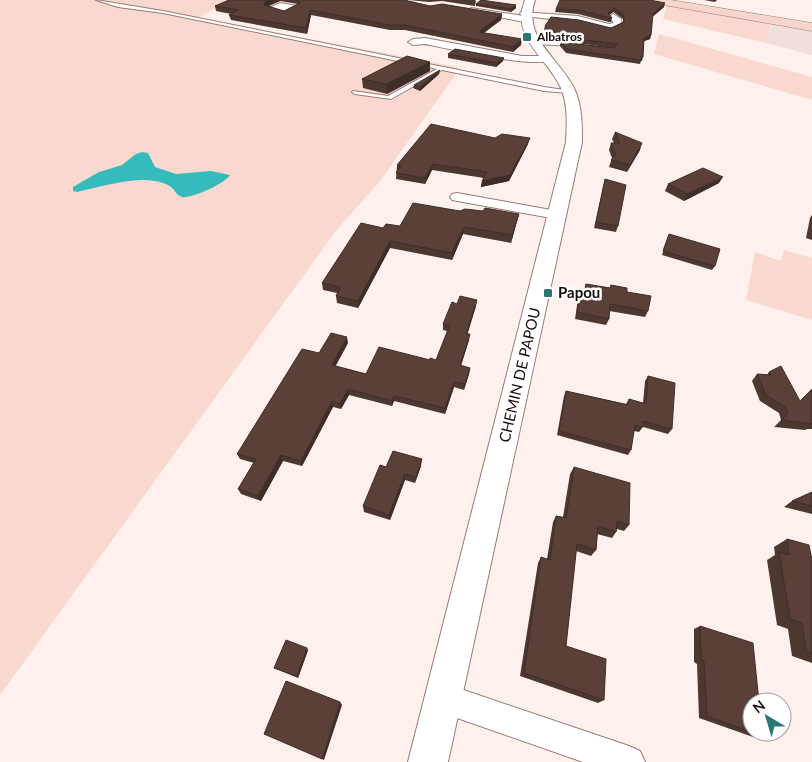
<svg xmlns="http://www.w3.org/2000/svg" width="812" height="762" font-family="Lato,sans-serif">
	<rect width="100%" height="100%" fill="#fef1ed"/>
	<path fill="#f0dfdb" d="M773,23L812,30V55L766,43Z"/>
	<path fill="#f9d8cf" d="M0,0H231L198,18L458,67L456,74L380,181L335,232L0,695Z
		M667,5L772,23L766,43L663,19Z
		M659,34L812,77V100L654,54Z
		M784,250L812,258V320L746,300L755,252L781,261Z"/>
	<path fill="#35bbbb" d="M142,152L148,153L155,167L176,174L211,171L230,175C226,183 191,199 182,197C176,195 175,190 171,187C164,181 150,180 141,180C120,181 98,187 77,192L73,191V187L99,172L122,165L136,154Z"/>
	<g fill="none" stroke-linecap="round" stroke-linejoin="round">
		<g stroke="#987b73" stroke-width="2">
			<path id="service" d="M96,0L163,11L544,87L572,91L569,93L544,91L442,70L391,99L355,94L352,92L353,91L388,96L437,69L163,13L118,7Z
				M537,42L572,44L574,45L572,46L535,44Z"/>
		</g>
		<g stroke="#987b73" stroke-width="2">
			<path id="minor" d="M280,3L298,6L299,8L285,14L267,9Z
				M471,8L524,16L528,19L524,22L474,12H471Z
				M521,12L578,16L609,24L614,23L609,17L613,14L621,19L622,24L610,30L578,22L524,16L520,14Z
				M425,38L522,56H547L552,59C539,70 446,48 425,44L413,45L408,42L413,39Z
				M457,193L557,211L562,212L564,215L562,218L557,219L452,200L450,197L452,194Z
				M443,683L629,746L640,751L645,762H583L443,713L432,709L428,698L432,687Z"/>
		</g>
		<g stroke="#987b73" stroke-width="2">
			<path id="tertiary" d="M525,0H535C522,38 559,58 574,88C582,105 582,124 582,142L448,762H408L566,142C567,124 568,105 561,88C547,57 510,38 525,0Z"/>
		</g>
		<g stroke="#987b73" stroke-width="1">
			<path id="secondary" d="M647,0H671L812,23V31L652,3Z"/>
		</g>
		<use href="#service" fill="#fff" fill-rule="evenodd"/>
		<use href="#minor" fill="#fff" fill-rule="evenodd"/>
		<use href="#tertiary" fill="#fff" fill-rule="evenodd"/>
		<use href="#secondary" fill="#f6d5cc" fill-rule="evenodd"/>
	</g>
	<path fill="#4d3731" fill-rule="evenodd" d="M229,0H404L430,6L502,14L501,20L484,33L521,45L513,52L405,30H390L311,15L307,34L231,20L229,15L231,14L216,11L215,6ZM280,1L298,4L284,11L269,6Z
		M409,0H475L476,1L475,6L442,1L429,2Z
		M704,0H717L715,2Z
		M476,4L516,5V8L511,12L476,6Z
		M664,7L652,17L651,35L650,39L644,41L643,57L642,61H641L640,64L566,53L560,46V42L614,48L554,40L544,30L545,26L611,28L623,22V19L613,12L609,15L612,18L611,22H609L578,14L555,12L556,9Z
		M448,54L503,61L496,67L448,58Z
		M430,62V71L387,94L363,88L362,79Z
		M439,74L420,91L413,88L414,85Z
		M615,132L640,150L627,172L609,167L612,158L609,150L611,143H614L612,139Z
		M495,138L528,144L509,181L481,187L482,181L484,178L432,170L425,184L396,179L397,165Z
		M605,179L618,226L616,232L594,228Z
		M719,183L684,201L665,191L668,184Z
		M460,211L519,214L511,243L463,234L452,260L390,248L358,308L337,303L336,296L337,293L323,290L322,283L383,228L400,226Z
		M812,215V240L806,238L810,218Z
		M668,238L715,266L712,270L662,255Z
		M586,284L610,288L611,285L627,292L648,311L645,317L609,311V319L606,325L575,319L578,299L580,292L583,293Z
		M457,304L476,306L467,334L469,340L461,366L470,368L469,374L464,390L454,387L445,414L394,401L392,406L349,395L341,409L333,407L302,466L283,461L261,501L241,494L238,489L254,463L240,459L237,454L319,353L348,343L335,366L366,374L430,360H436L447,331L443,330V324Z
		M769,372L800,401L812,389V429H807L805,430L774,427L781,420L779,413L760,401L752,381L757,374L767,375Z
		M648,376L672,429L668,434L643,427L639,432L634,431L631,450L628,455L557,435L564,396L566,391L626,404L629,399L643,403L645,381Z
		M421,466L415,483L405,480L390,520L364,512L363,506L386,467Z
		M574,467L629,525L624,531L617,529L616,532L612,538L597,534L596,550L591,556L576,551L566,646L604,700L598,703L520,676L538,563L541,557L547,559L553,522L556,516L563,517L570,474Z
		M812,492V514L784,507L792,501Z
		M787,539L812,560V663L792,656L788,629L777,625L767,560L775,555L774,547Z
		M700,626L762,736L753,737L699,718L697,664L694,662V629Z
		M308,650L298,678L276,669L274,668Z"/>
	<path fill="#3f2d28" d="M270,0H280V1L266,7L264,5L265,2Z
		M665,3L664,7L651,18L653,14Z
		M516,5V8L511,12V9Z
		M614,8L613,12L607,17L608,13Z
		M310,10L311,15L307,34L306,28Z
		M502,14L501,20L478,37L479,32Z
		M651,35L650,39L642,42L644,38Z
		M522,39L521,45L513,52V47Z
		M504,58L503,61L496,67L497,63Z
		M430,62V71L387,94L386,84Z
		M440,70L439,74L420,91V87Z
		M530,138L528,144L509,181L481,187L482,181Z
		M642,143L640,150L627,172L630,165Z
		M433,164L432,170L425,184V178Z
		M723,177L719,183L684,201L687,194Z
		M519,214L517,221L511,243L512,235Z
		M464,227L463,234L452,260V253Z
		M390,241V248L358,308V301Z
		M477,300L476,306L466,339V334Z
		M470,334L469,340L459,371L460,365Z
		M347,337L348,343L333,371L332,365Z
		M470,368L469,374L464,390L465,384Z
		M454,382V387L445,414V408Z
		M348,389L349,395L341,409L340,404Z
		M394,396V401L392,406V401Z
		M332,401L333,407L302,466L301,461Z
		M281,455L283,461L261,501L258,496Z
		M422,459L421,466L415,483L416,477Z
		M405,474V480L390,520L389,515Z
		M307,648L308,650L298,678L297,676Z
		M340,702L342,705L324,760L322,759Z"/>
	<path fill="#5a4039" stroke="#3f2d28" d="M229,0H270L265,2L264,5L284,11L300,3L298,0H404L430,6L442,4L502,14L479,32L522,39L513,47L405,25H389L310,10L306,28L229,15L239,10L215,6Z
		M481,0L516,5L511,9L476,4Z
		M560,0H650L665,3L653,14L651,35L644,38L643,57H641V60L567,49L560,42L614,48L618,44L554,36L545,26L551,17L579,20L611,28L624,22V15L614,8L608,13L612,18H610L579,10L556,9Z
		M455,49L504,58L497,63L448,54Z
		M407,56L430,62L386,84L362,79Z
		M440,70L420,87L414,85Z
		M431,124L495,138L502,134L530,138L510,175L482,181L487,172L433,164L425,178L396,173L401,165H397Z
		M615,132L642,143L630,165L611,160L616,154L611,143H620Z
		M703,168L723,177L687,194L668,184Z
		M605,179L626,185L618,226L596,222Z
		M413,203L460,211L465,209L483,211L485,208L519,214L512,235L464,227L452,253L390,241L358,301L336,296L341,287L322,283L361,223L383,228L386,224L400,226Z
		M669,234L720,249L715,266L663,251Z
		M586,284L610,288L611,285L627,288V292L651,296L648,311L610,304L609,319L577,312L580,292L585,293Z
		M460,296L477,300L466,334H470L460,365L470,368L465,384L454,382L445,408L394,396L392,401L348,389L340,404L332,401L301,461L281,455L258,496L238,489L256,459L237,454L302,349L319,353L331,333L347,337L332,365L366,374L379,347L430,360V358L436,360L450,325L443,324L452,302L457,304Z
		M781,366L800,401L812,389V423H811L812,424L781,420L788,413L785,407L766,395L757,374L771,375L769,372Z
		M648,376L675,383L672,429L643,421V427L635,425L631,450L559,431L566,391L628,405L629,399L646,404Z
		M393,451L422,459L416,477L405,474L389,515L363,506L380,465L386,467Z
		M574,467L630,483L629,525L617,521L616,532L598,526L596,550L577,544L566,646L606,659L604,700L524,673L541,557L550,560L556,516L566,518Z
		M812,492V506L792,501Z
		M787,539L809,545L812,560V653L806,651L802,623L790,619L779,552L789,555Z
		M700,626L753,643L759,702H752V732H761L762,736L707,716L704,661L701,659Z
		M286,640L307,648L297,676L274,668Z
		M286,681L340,702L322,759L264,734Z"/>
	<g fill="#2c7676" stroke="#fff" stroke-width="2">
		<rect x="522" y="32" width="10" height="10" rx="2.5"/>
		<rect x="543" y="288" width="10" height="10" rx="2.5"/>
	</g>
	<g text-anchor="middle" stroke-width="5" stroke-linejoin="round" paint-order="stroke">
		<g font-size="12" font-weight="bold" fill="#170c0a" stroke="#fff" text-anchor="start">
			<text x="537" y="41">Albatros</text>
		</g>
		<g font-size="15" font-weight="bold" fill="#170c0a" stroke="#fff" text-anchor="start">
			<text x="558" y="298">Papou</text>
		</g>
		<g font-size="15" fill="#170c0a" stroke="#fff">
			<text transform="translate(520 375) rotate(-77)" y="5">CHEMIN DE PAPOU</text>
		</g>
	</g>
	<g transform="translate(767 717) rotate(322)"><circle r="24" fill="#ffffff" stroke="#a29e9d"/>
	<path d="M0-4L9 19L0 12L-9 19Z" fill="#2c7676"/>
	<text y="-8" font-size="14" font-weight="bold" text-anchor="middle" fill="#170c0a">N</text>
	</g>
</svg>
